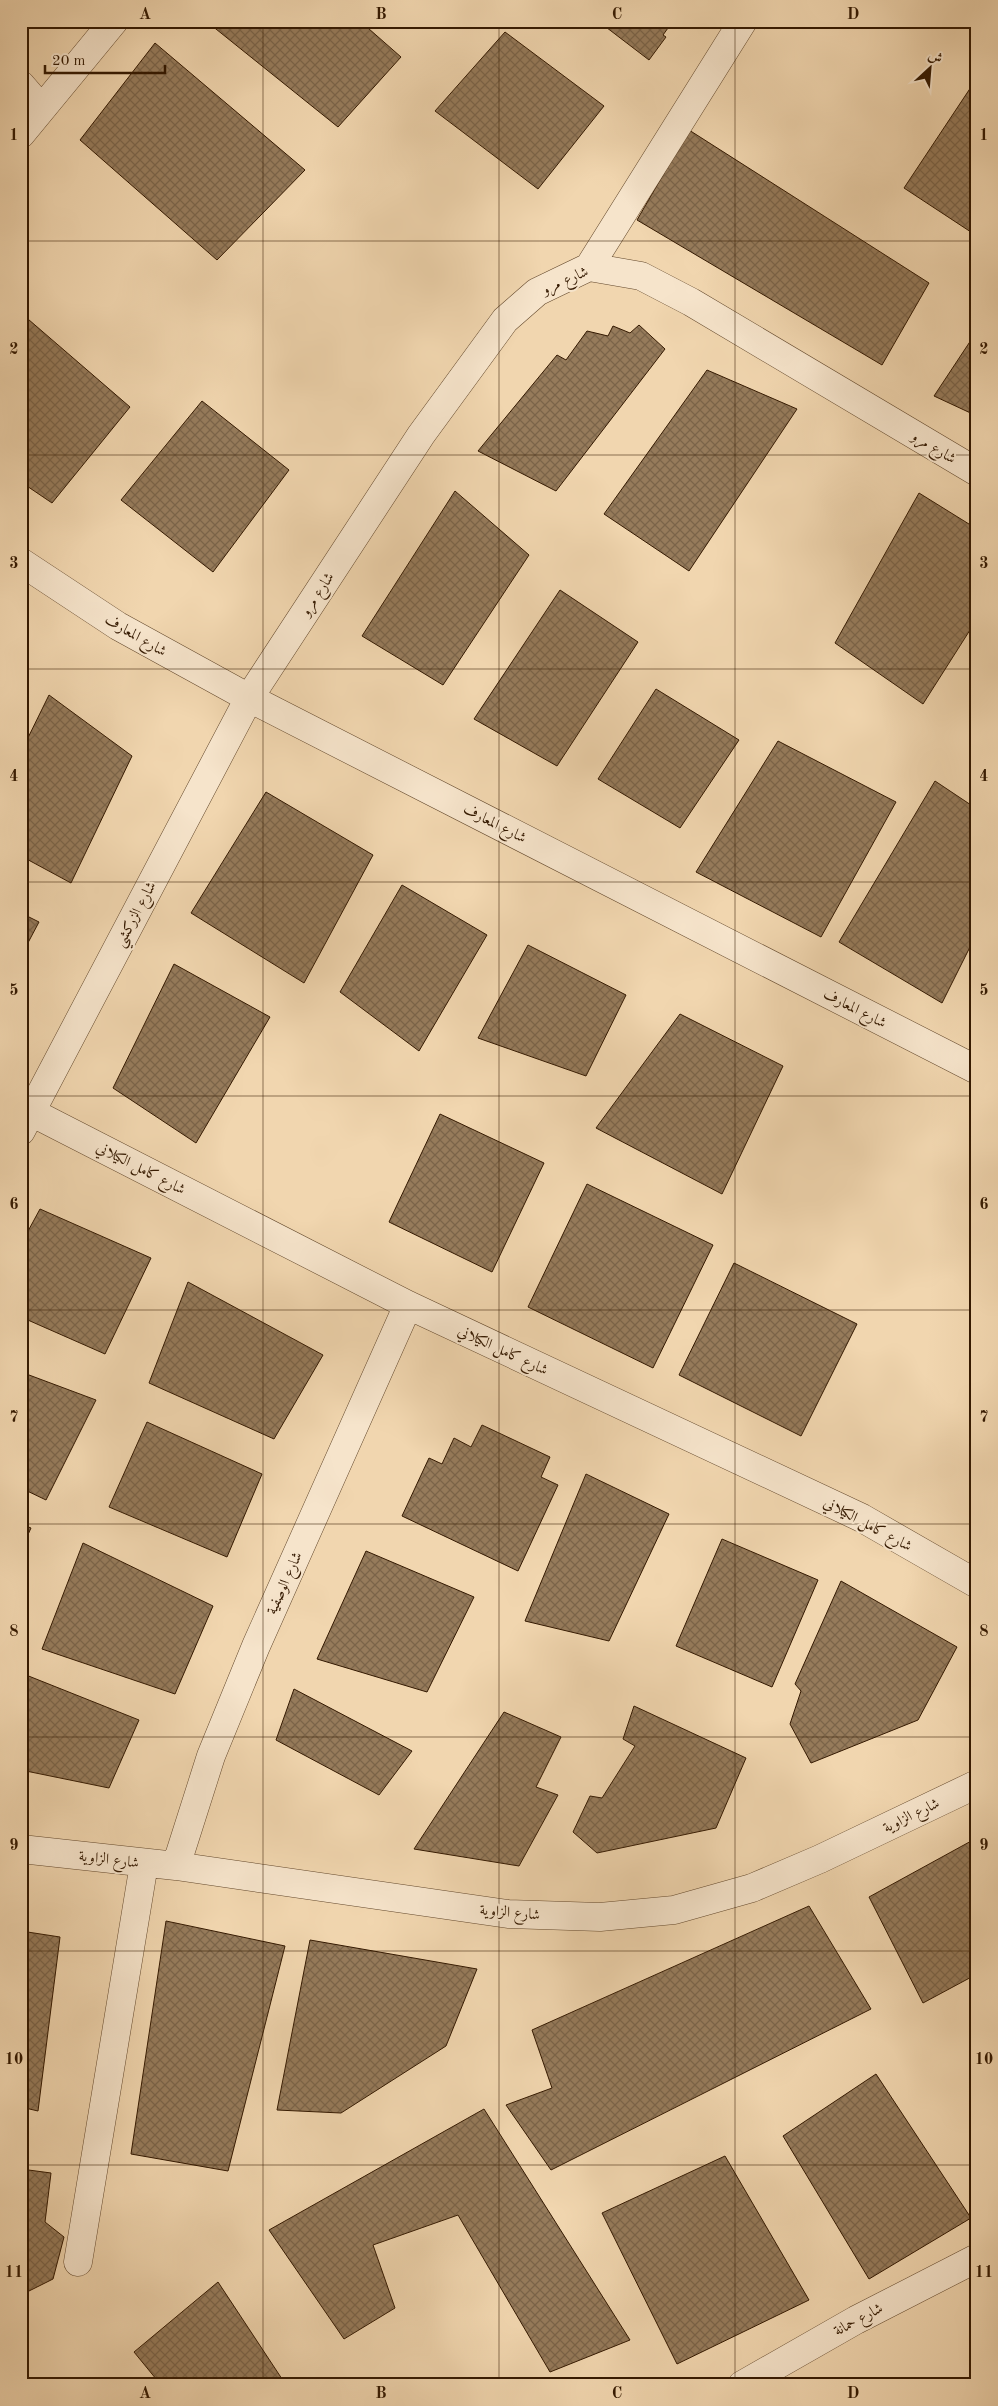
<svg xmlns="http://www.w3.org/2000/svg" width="998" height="2406" font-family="'Old Standard TT',Amiri,serif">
	<defs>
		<pattern id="building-cross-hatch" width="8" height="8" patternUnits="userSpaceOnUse" patternTransform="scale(1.25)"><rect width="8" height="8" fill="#967b5b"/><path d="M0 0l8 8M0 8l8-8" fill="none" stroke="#7b6449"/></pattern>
	</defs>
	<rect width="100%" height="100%" fill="#f1d6af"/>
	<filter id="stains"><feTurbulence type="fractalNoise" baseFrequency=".004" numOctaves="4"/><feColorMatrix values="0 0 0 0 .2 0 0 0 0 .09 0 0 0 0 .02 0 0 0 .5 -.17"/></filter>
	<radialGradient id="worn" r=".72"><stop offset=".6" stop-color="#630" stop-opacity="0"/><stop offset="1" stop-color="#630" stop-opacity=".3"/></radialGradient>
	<path fill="url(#building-cross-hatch)" stroke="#341901" d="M206,21H360L401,57L338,127Z
		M598,21H673L663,35L666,37L649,60Z
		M505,32L604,106L538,189L435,111Z
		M155,43L305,170L217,260L80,140Z
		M977,78V236L904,188Z
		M689,130L929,283L882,365L637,220Z
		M21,313L130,407L52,503L21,482Z
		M639,325L665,349L556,491L478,451L557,355L566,360L587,331L608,336L613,326L630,333Z
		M977,331V416L934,396Z
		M707,370L797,409L689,571L604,514Z
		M202,401L289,470L213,572L121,500Z
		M455,491L529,555L443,685L362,636Z
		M919,493L977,529V619L923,704L835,643Z
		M560,590L638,642L557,766L474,719Z
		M656,689L739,740L680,828L598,779Z
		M49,695L132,756L71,883L21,856V752Z
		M778,741L896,802L821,937L696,872Z
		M935,781L977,809V933L942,1003L839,942Z
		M266,792L373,855L304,983L191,913Z
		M402,885L487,935L419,1051L340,992Z
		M21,913L39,922L21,956Z
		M528,945L626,995L586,1076L478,1038Z
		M174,964L270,1017L196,1143L113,1088Z
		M680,1014L783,1066L722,1194L596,1128Z
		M440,1114L544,1163L492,1272L389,1222Z
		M587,1184L713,1245L653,1368L528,1307Z
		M40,1209L151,1258L105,1354L21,1317V1244Z
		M734,1263L857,1324L801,1436L679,1375Z
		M188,1282L323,1355L274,1439L149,1383Z
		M21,1372L96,1400L46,1500L21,1488Z
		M147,1422L262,1474L227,1557L109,1507Z
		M482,1425L550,1457L541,1477L558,1485L518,1571L402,1516L429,1458L442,1464L454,1438L471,1447Z
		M586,1474L669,1514L609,1641L525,1621Z
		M21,1524L31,1528L21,1550Z
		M722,1539L818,1580L772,1687L676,1646Z
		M83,1543L213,1606L175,1694L42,1649Z
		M366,1551L474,1597L427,1692L317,1659Z
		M841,1581L957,1647L918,1720L811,1763L790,1724L801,1691L795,1684Z
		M21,1673L139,1720L109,1788L21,1770Z
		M294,1689L412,1751L379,1795L276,1740Z
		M634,1706L746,1758L716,1828L597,1853L573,1832L590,1796L602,1798L635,1746L623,1739Z
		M504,1712L561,1737L536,1787L558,1795L519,1866L414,1849Z
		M973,1840L977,1849V1974L923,2003L869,1897Z
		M809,1906L871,2009L551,2170L506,2105L552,2088L532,2030Z
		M166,1921L285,1946L228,2171L131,2154Z
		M21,1931L60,1937L38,2111L21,2107Z
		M310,1940L477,1969L446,2046L341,2113L277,2110Z
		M876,2074L971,2218L869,2279L783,2136Z
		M484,2109L630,2340L550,2372L458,2215L373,2245L395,2308L344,2339L269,2230Z
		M725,2156L809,2300L677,2364L602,2213Z
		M21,2169L51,2173L45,2222L64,2237L53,2279L21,2295Z
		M218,2282L286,2385H161L134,2352Z"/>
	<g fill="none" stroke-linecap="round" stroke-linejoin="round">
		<g stroke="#63482c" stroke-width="29">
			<path id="minor" d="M21,85L41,108
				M21,134L114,21
				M589,267L743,21
				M21,562L118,626L249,698L977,1070
				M31,1112L408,1305L862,1518L977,1584
				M21,1131L249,698L421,435L505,320L537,292L589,267L641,276L691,302L977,472
				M21,1849L176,1866L508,1914L600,1917L674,1910L752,1888L820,1859L977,1784
				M176,1866L211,1756L256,1646L408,1305
				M78,2262L144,1864
				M742,2385L856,2320L977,2258"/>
		</g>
		<use href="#minor" stroke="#f6e4cb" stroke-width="28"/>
	</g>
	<path fill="none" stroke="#341901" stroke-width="1" stroke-opacity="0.55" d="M263,21V2385M499,21V2385M735,21V2385M21,241H977M21,455H977M21,669H977M21,882H977M21,1096H977M21,1310H977M21,1524H977M21,1737H977M21,1951H977M21,2165H977"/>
	<g text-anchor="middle" stroke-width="4" stroke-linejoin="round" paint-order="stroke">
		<g font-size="15" fill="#341901" stroke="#f6e4cb">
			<text transform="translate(565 280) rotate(-24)" y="5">شارع مرو</text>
			<text transform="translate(934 447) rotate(31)" y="5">شارع مرو</text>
			<text transform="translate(317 594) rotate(-57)" y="5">شارع مرو</text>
			<text transform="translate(136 635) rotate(30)" y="5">شارع المعارف</text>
			<text transform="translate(495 823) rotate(27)" y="5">شارع المعارف</text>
			<text transform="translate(135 914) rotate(-62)" y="5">شارع الزركشي</text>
			<text transform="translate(855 1008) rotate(27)" y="5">شارع المعارف</text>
			<text transform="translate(141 1168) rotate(27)" y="5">شارع كامل الكيلاني</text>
			<text transform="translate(503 1350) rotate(25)" y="5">شارع كامل الكيلاني</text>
			<text transform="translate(868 1524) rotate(28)" y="5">شارع كامل الكيلاني</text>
			<text transform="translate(284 1583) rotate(-66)" y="5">شارع الوصفية</text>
			<text transform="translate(911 1815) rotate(-26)" y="5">شارع الزاوية</text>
			<text transform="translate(109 1859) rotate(7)" y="5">شارع الزاوية</text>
			<text transform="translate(510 1912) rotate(5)" y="5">شارع الزاوية</text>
			<text transform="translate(858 2319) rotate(-28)" y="5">شارع حمانة</text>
		</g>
	</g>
	<rect width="998" height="2406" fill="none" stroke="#f1d6af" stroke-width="55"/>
	<g transform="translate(930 68) rotate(26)" stroke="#f6e4cb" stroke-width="4" paint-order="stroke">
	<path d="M0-4L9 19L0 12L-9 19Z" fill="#341901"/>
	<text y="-8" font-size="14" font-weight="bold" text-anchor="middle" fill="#341901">ش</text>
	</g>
	<path d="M45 65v8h120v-8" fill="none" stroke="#341901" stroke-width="2.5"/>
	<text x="52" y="65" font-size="15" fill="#341901" stroke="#f6e4cb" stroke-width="4" paint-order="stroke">20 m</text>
	<rect x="28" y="28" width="942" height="2350" fill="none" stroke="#341901" stroke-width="2"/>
	<g font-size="16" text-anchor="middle" font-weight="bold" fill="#341901">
		<text x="145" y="19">A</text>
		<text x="381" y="19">B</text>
		<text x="617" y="19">C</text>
		<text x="853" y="19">D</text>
		<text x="14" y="140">1</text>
		<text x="984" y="140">1</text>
		<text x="14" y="354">2</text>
		<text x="984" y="354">2</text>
		<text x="14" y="568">3</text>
		<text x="984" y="568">3</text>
		<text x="14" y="781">4</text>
		<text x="984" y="781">4</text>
		<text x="14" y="995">5</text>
		<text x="984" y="995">5</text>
		<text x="14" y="1209">6</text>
		<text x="984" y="1209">6</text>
		<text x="14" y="1422">7</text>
		<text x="984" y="1422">7</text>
		<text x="14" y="1636">8</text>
		<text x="984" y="1636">8</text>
		<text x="14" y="1850">9</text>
		<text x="984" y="1850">9</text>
		<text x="14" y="2064">10</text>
		<text x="984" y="2064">10</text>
		<text x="14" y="2277">11</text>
		<text x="984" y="2277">11</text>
		<text x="145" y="2398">A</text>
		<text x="381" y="2398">B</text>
		<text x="617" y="2398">C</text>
		<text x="853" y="2398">D</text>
	</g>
	<rect width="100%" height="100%" filter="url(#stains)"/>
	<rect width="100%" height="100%" fill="url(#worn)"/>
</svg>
